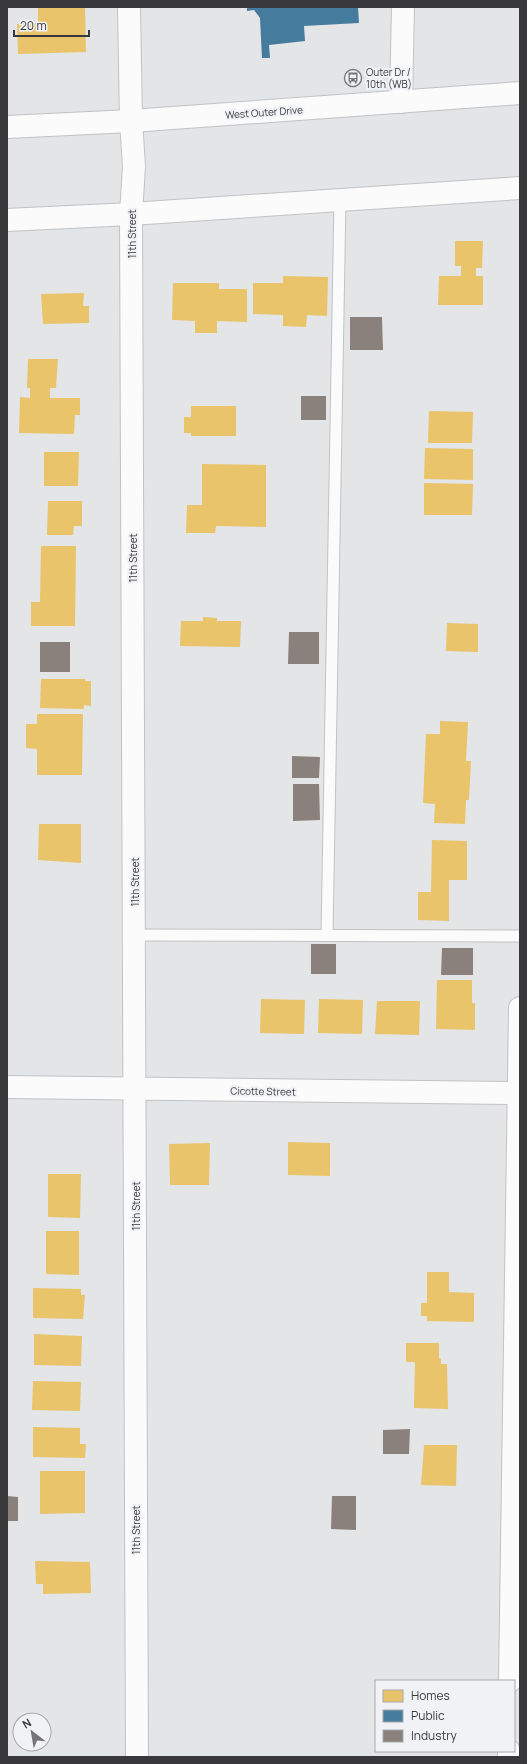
<svg xmlns="http://www.w3.org/2000/svg" width="527" height="1764" font-family="Manrope,sans-serif">
	<rect width="100%" height="100%" fill="#e4e5e7"/>
	<path fill="#e9c46a" d="M38,7H85L86,52L18,54L17,24L38,23Z
		M455,241H483L482,268H476V276H483V305H438L439,276H461V266H455Z
		M283,276L328,277L327,316L307,315L306,327L283,326V315L253,314V283H283Z
		M173,283H219V289H247V322L217,321V333H195V321L172,320Z
		M84,293L83,306H89V323L43,324L41,294Z
		M28,359H58L56,388H50V398H80V415H75L74,434L19,433L20,397L30,398V388H27Z
		M191,406H236V436H191V433H184V417H191Z
		M429,411L473,412L472,443H428Z
		M425,448L473,449V480L424,479Z
		M44,452H79L78,486H44Z
		M202,464L266,465V527L216,526L215,533H186L187,505H202Z
		M424,483L473,484L472,515H424Z
		M48,501H82V526H74L73,535H47Z
		M41,546H76L75,626H31V602H40Z
		M203,617L217,618V621H241L240,647L180,646L181,621H203Z
		M447,623L478,624V652L446,651Z
		M41,679H85V681H91V706L84,705V709L40,708Z
		M37,714H83L82,775H37V749L26,748V724H37Z
		M440,721L468,722L466,761H471L469,800H466L465,824L434,823L435,804L423,803L426,734H440Z
		M39,824H81V863L38,860Z
		M432,840L467,841V880H449V921L418,920V892H431Z
		M437,980H472V1003H475V1030L436,1029Z
		M261,999L305,1000L304,1034L260,1033Z
		M319,999L363,1000L362,1034L318,1033Z
		M377,1001H420L419,1035L375,1034Z
		M288,1142L330,1143V1176L288,1175Z
		M210,1143L209,1185H170L169,1144Z
		M48,1174H81L80,1218L48,1217Z
		M46,1231H79V1275L46,1274Z
		M427,1272H449V1292L474,1293V1322L427,1321V1316H421V1303H427Z
		M33,1288L81,1289V1295H85L83,1319L33,1318Z
		M34,1334L82,1336L81,1366L34,1365Z
		M406,1343H439V1358L441,1359V1364H447L448,1409L414,1408L415,1362H406Z
		M33,1381L81,1382L80,1411L32,1410Z
		M33,1427L80,1428V1444H86L85,1458L33,1457Z
		M424,1445H457L456,1486L421,1485Z
		M40,1471H85V1513L40,1514Z
		M35,1561L90,1562L91,1593L43,1594V1584H36Z"/>
	<path fill="#457b9d" d="M247,7H358L359,23L304,26L305,41L269,45L270,58H262L260,18L254,10L247,11Z"/>
	<path fill="#8a817c" d="M350,317H382L383,350H350Z
		M301,396H326V420H301Z
		M289,632H319V664H288Z
		M40,642H70V672H40Z
		M292,756L320,757L319,778H292Z
		M293,784H319L320,820L293,821Z
		M311,944H336V974H311Z
		M442,948H473V975H441Z
		M410,1429L409,1454H383V1430Z
		M7,1496L18,1497V1521H7Z
		M332,1496H356V1530L331,1529Z"/>
	<g fill="none" stroke-linecap="round" stroke-linejoin="round">
		<g stroke="#c1c2c4" stroke-width="13">
			<path id="service" d="M135,935L520,936
				M327,935L340,200"/>
		</g>
		<g stroke="#c1c2c4" stroke-width="24">
			<path id="minor" d="M129,7L131,121L134,166L131,214L137,1757
				M401,102L403,7
				M7,1087L519,1093
				M510,1681L520,1008
				M509,1757V1751"/>
		</g>
		<g stroke="#c1c2c4" stroke-width="24">
			<path id="secondary" d="M7,127L131,121L520,93
				M7,220L131,214L520,188"/>
		</g>
		<use href="#service" stroke="#fbfbfb" stroke-width="11"/>
		<use href="#minor" stroke="#fbfbfb" stroke-width="22"/>
		<use href="#secondary" stroke="#fbfbfb" stroke-width="22"/>
	</g>
	<defs>
		<g id="bus-ring" transform="scale(0.9)"><circle r="9.5" fill="#f1f2f5" stroke="#757577" stroke-width="1.5"/><path d="M-5-6H5V4H4V6H2V4H-2V6H-4V4H-5ZM-3.5-4V0h7V-4ZM-3.5 1.2v1.5H-2V1.2ZM2 1.2v1.5H3.5V1.2Z" fill="#757577"/></g>
	</defs>
	<g fill-rule="evenodd">
		<use href="#bus-ring" x="353" y="78"/>
	</g>
	<g text-anchor="middle" stroke-width="4" stroke-linejoin="round" paint-order="stroke">
		<g font-size="10" fill="#39393b" stroke="#f1f2f5" text-anchor="start">
			<text x="366" y="76">Outer Dr /<tspan x="366" dy="12">10th (WB)</tspan></text>
		</g>
		<g font-size="10" fill="#39393b" stroke="#f1f2f5">
			<text transform="translate(264 112) rotate(-4)" y="4">West Outer Drive</text>
			<text transform="translate(132 234) rotate(-90)" y="4">11th Street</text>
			<text transform="translate(133 558) rotate(-90)" y="4">11th Street</text>
			<text transform="translate(135 882) rotate(-90)" y="4">11th Street</text>
			<text transform="translate(263 1091) rotate(1)" y="4">Cicotte Street</text>
			<text transform="translate(136 1206) rotate(-90)" y="4">11th Street</text>
			<text transform="translate(136 1530) rotate(-90)" y="4">11th Street</text>
		</g>
	</g>
	<rect width="527" height="1764" fill="none" stroke="#39393b" stroke-width="16"/>
	<rect x="375" y="1680" width="140" height="72" fill="#f1f2f5" stroke="#a7a8ab"/>
	<rect x="383" y="1690" width="20" height="12" fill="#e9c46a" stroke="#a7a8ab"/>
	<text x="411" y="1700" font-size="12" fill="#39393b">Homes</text>
	<rect x="383" y="1710" width="20" height="12" fill="#457b9d" stroke="#a7a8ab"/>
	<text x="411" y="1720" font-size="12" fill="#39393b">Public</text>
	<rect x="383" y="1730" width="20" height="12" fill="#8a817c" stroke="#a7a8ab"/>
	<text x="411" y="1740" font-size="12" fill="#39393b">Industry</text>
	<g transform="translate(32 1732) rotate(329)"><circle r="19" fill="#f1f2f5" stroke="#a7a8ab"/>
	<path d="M0-3L7 15L0 10L-7 15Z" fill="#757577"/>
	<text y="-6" font-size="11" font-weight="bold" text-anchor="middle" fill="#39393b">N</text>
	</g>
	<path d="M14 30v6h75v-6" fill="none" stroke="#39393b" stroke-width="2"/>
	<text x="20" y="30" font-size="12" fill="#39393b" stroke="#f1f2f5" stroke-width="3" paint-order="stroke">20 m</text>
</svg>
